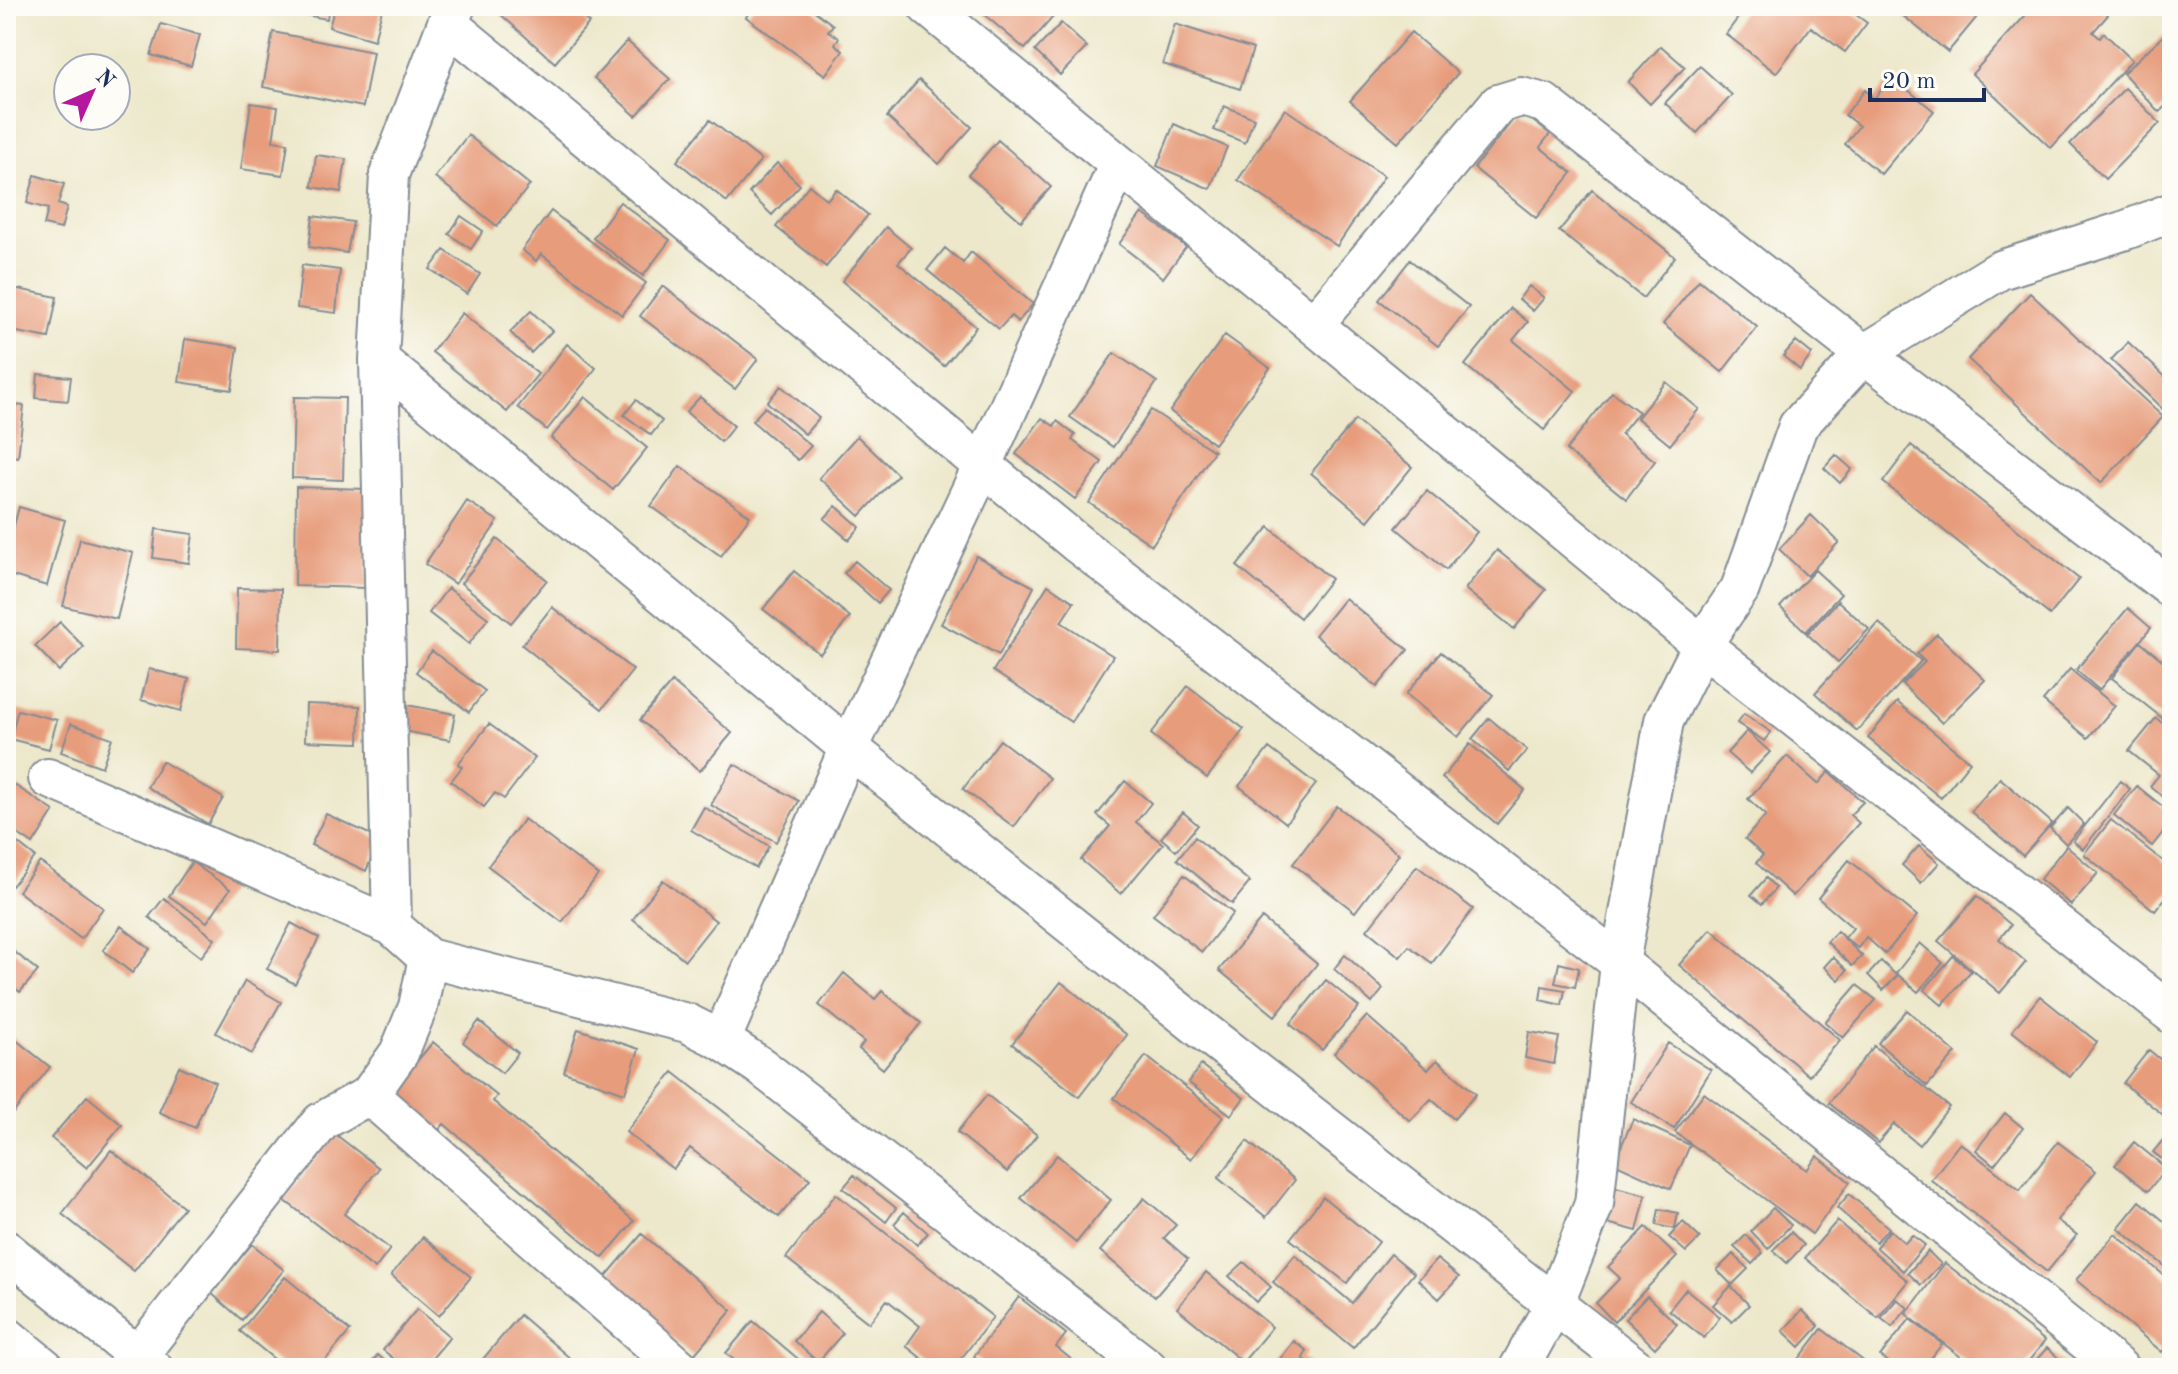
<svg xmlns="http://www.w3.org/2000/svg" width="2178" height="1374" font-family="'Old Standard TT',serif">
	<rect width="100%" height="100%" fill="#fdfcf7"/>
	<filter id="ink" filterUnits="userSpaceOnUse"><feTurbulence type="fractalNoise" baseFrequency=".0125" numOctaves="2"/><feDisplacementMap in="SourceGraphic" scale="16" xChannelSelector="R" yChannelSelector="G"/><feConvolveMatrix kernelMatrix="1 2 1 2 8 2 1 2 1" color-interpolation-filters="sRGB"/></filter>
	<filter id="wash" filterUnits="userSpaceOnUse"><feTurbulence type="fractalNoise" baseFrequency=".006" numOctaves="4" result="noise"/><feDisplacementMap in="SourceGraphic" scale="32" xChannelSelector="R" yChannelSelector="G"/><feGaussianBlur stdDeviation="1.8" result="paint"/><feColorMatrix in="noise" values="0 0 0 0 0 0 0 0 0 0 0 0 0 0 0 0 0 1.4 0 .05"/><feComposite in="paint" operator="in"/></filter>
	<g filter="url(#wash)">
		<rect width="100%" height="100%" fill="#ede8cb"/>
		<g id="blocks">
			<path fill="#e79c7b" d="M258,6H329L327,19Z
				M335,6H383L374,40L329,27Z
				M503,6H570L589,23L555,63L498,12Z
				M754,6H808L833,25L828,31L839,38L835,44L843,51L825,75L746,17Z
				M974,6H1056L1060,9L1025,49Z
				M1177,6H1235L1234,15L1176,10Z
				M1747,6H1844L1867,23L1845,52L1811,27L1776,73L1726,34Z
				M1891,6H1986L1948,52Z
				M2034,6H2099L2108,15L2093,32L2100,38L2104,33L2132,60L2051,148L1972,74Z
				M1061,23L1087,47L1060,75L1035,51Z
				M161,24L200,35L191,66L151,55Z
				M1175,24L1253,49L1240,89L1163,64Z
				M273,32L373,52L363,107L263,87Z
				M1411,32L1458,73L1398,143L1350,101Z
				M2163,36L2172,46V100L2159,112L2123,73Z
				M627,41L670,79L636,116L594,78Z
				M1661,46L1685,67L1650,104L1628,82Z
				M1700,66L1732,95L1697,133L1665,103Z
				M1892,77L1934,111L1881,174L1845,144L1859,126L1845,115L1865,90L1874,99Z
				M919,80L972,127L939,164L887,117Z
				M2125,88L2160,123L2105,179L2070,144Z
				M251,103L278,107L273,141L288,143L283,175L241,169Z
				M1224,106L1254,118L1245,143L1214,130Z
				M1285,109L1384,176L1337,246L1238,180Z
				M1520,111L1550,134L1540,147L1572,173L1536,218L1474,168Z
				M710,120L761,160L727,202L677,161Z
				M1174,124L1227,147L1210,189L1157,166Z
				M468,135L530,185L497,226L435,177Z
				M998,140L1051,187L1021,221L968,175Z
				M316,155L346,159L341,192L312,187Z
				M777,163L800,185L772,215L749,193Z
				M35,175L64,184L58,204L67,207L61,229L44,225L48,209L27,203Z
				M809,185L827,200L836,189L868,215L826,267L776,227Z
				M1592,190L1675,257L1643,298L1559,231Z
				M620,202L670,240L643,276L593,238Z
				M551,211L646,283L622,315L541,254L536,261L522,250Z
				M1142,213L1186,247L1163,278L1119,244Z
				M313,216L353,222L347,253L309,247Z
				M461,216L483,231L471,249L449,234Z
				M886,227L911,248L898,263L976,327L944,366L842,281Z
				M945,248L963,263L971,252L1033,304L1018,322L1011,316L999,329L927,270Z
				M444,250L480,274L467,294L430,269Z
				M1410,260L1469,307L1438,346L1379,300Z
				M302,265L340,270L336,313L297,308Z
				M1699,280L1757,327L1722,372L1663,324Z
				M663,286L758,359L735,389L640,316Z
				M1529,286L1544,298L1533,311L1519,299Z
				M13,288L57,297L49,338L6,330Z
				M2030,293L2163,417L2101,483L1968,359Z
				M1511,308L1528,322L1513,340L1575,391L1544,430L1465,365Z
				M531,311L552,331L531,353L510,332Z
				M462,313L538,374L507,412L432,352Z
				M1225,335L1270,368L1214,444L1170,411Z
				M185,339L238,347L232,390L179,382Z
				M1796,341L1812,354L1800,370L1783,356Z
				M2128,342L2172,383V418L2111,360Z
				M567,344L596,368L547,430L518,407Z
				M1114,353L1157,382L1113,447L1070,417Z
				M38,374L71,377L68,401L36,398Z
				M1666,382L1699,409L1670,445L1637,418Z
				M781,386L819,418L805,434L767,402Z
				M1612,392L1639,412L1621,434L1655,461L1626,499L1566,450Z
				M294,397L345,398L343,480L292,478Z
				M585,397L647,448L613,490L551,438Z
				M700,397L734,426L721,442L686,412Z
				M636,400L662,421L651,435L624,415Z
				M6,404L24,406L18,457L6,455Z
				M765,407L811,446L798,460L752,421Z
				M1151,410L1214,451L1152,545L1089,503Z
				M1042,418L1054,426L1057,421L1075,435L1072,440L1102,462L1075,499L1016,454Z
				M1355,420L1412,467L1368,521L1311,473Z
				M857,436L898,475L860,516L819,478Z
				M1911,445L2079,579L2050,615L1883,482Z
				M1836,455L1852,469L1840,483L1824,468Z
				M680,466L750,516L721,556L651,506Z
				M296,487L368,489L367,588L295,586Z
				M1427,491L1477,532L1446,570L1396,528Z
				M467,501L498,521L455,584L425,564Z
				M836,506L860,527L849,540L824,519Z
				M19,507L65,520L47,586L6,574V555Z
				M1811,515L1839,542L1807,576L1779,549Z
				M1269,527L1331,579L1300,618L1237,566Z
				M156,529L193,534L189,563L153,558Z
				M80,539L133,553L117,619L63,606Z
				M497,539L547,580L511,623L461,583Z
				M1497,550L1546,590L1514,629L1465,589Z
				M976,556L1034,587L999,655L941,624Z
				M855,561L889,590L878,603L844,573Z
				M1815,570L1841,594L1806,632L1780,607Z
				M794,571L850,617L820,654L763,609Z
				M1048,585L1074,602L1061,622L1113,656L1071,722L993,671Z
				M237,588L281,589L280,650L236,648Z
				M448,588L488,618L469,644L429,613Z
				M1345,598L1408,650L1377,687L1315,635Z
				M1838,601L1869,629L1838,662L1807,634Z
				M552,607L633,670L602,709L522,645Z
				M2128,608L2151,628L2099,690L2076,670Z
				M60,622L84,647L59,671L35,646Z
				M1879,623L1921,661L1857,731L1815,693Z
				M1937,634L1985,680L1942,723L1902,684L1925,662L1917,654Z
				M2140,642L2172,668V726L2112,678Z
				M432,651L485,691L469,712L416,672Z
				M1441,652L1493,695L1458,737L1406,694Z
				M149,669L189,679L181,711L141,700Z
				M2070,669L2115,706L2088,738L2043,701Z
				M672,682L732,733L700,771L640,720Z
				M1188,686L1244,729L1207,778L1151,734Z
				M1897,702L1970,762L1941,798L1868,738Z
				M306,704L360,706L359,743L305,741Z
				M407,705L455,714L450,740L403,731Z
				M18,710L57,720L49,749L10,739Z
				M1744,714L1771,732L1764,741L1737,723Z
				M1489,718L1527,750L1509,771L1472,739Z
				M2156,718L2172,731V804L2150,786L2159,775L2129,751Z
				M71,724L112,738L102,767L61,752Z
				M489,724L535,758L504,799L495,793L484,807L451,781L462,767L458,764Z
				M1747,731L1770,752L1750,773L1727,753Z
				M1000,740L1050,778L1014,827L963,789Z
				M1470,744L1525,790L1497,824L1442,778Z
				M1269,748L1316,784L1286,823L1239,786Z
				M1787,756L1818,784L1829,772L1863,802L1850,815L1859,823L1793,896L1756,863L1763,855L1745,839L1766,815L1748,799Z
				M162,761L223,798L208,824L147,787Z
				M734,764L799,801L776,842L711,805Z
				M2000,778L2052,823L2023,856L1971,812Z
				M1125,781L1151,803L1136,822L1163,844L1121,894L1081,860L1110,826L1097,815Z
				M2120,781L2130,789L2083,849L2073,841Z
				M10,782L54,811L33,844L6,826V787Z
				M2137,786L2172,814V821L2152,846L2114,815Z
				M1337,806L1399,854L1355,912L1293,864Z
				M704,807L769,846L756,868L691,830Z
				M2068,808L2084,824L2066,844L2050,828Z
				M1183,812L1198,825L1176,851L1161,838Z
				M326,814L380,839L366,871L311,845Z
				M524,819L598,875L562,922L488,866Z
				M2111,820L2172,868V890L2155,911L2084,854Z
				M6,834L35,857L12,886L6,881Z
				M1195,837L1250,882L1232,904L1177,859Z
				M1919,846L1939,863L1921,883L1902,865Z
				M2066,846L2098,873L2071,905L2040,879Z
				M1849,860L1917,916L1885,954L1866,937L1858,948L1845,938L1853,928L1818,898Z
				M40,862L103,908L81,939L18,891Z
				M192,862L230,889L207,922L169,896Z
				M1417,866L1473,909L1432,963L1409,946L1400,957L1367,930Z
				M1184,875L1233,913L1202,952L1153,915Z
				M1766,878L1776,888L1762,904L1751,895Z
				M663,880L716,921L685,960L633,919Z
				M1977,896L2011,925L1999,939L2026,962L2000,993L1938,941Z
				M164,898L215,939L201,957L149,917Z
				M1262,918L1317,964L1275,1016L1219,970Z
				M291,923L319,938L295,984L267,969Z
				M121,926L150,949L132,973L103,950Z
				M1711,929L1840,1040L1809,1076L1679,965Z
				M1837,931L1862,956L1852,966L1827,942Z
				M1920,943L1943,963L1918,992L1896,973Z
				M6,945L38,971L20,992L6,981Z
				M1345,955L1383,989L1372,1003L1334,969Z
				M1953,956L1971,971L1942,1005L1924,990Z
				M1833,957L1847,970L1839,980L1824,967Z
				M1881,961L1897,976L1883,990L1868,975Z
				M1559,963L1579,968L1575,987L1555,983Z
				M844,973L875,999L882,991L921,1023L883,1069L859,1049L864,1042L819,1005Z
				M1326,980L1359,1007L1322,1050L1290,1024Z
				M245,981L281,1002L252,1054L216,1033Z
				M1061,982L1127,1035L1079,1097L1012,1044Z
				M1857,985L1876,1000L1843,1038L1825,1022Z
				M1542,986L1565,990L1562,1005L1540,1000Z
				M2040,996L2097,1042L2070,1077L2012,1031Z
				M1907,1010L1956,1053L1927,1086L1878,1043Z
				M1367,1016L1428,1070L1437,1060L1476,1094L1454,1119L1431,1099L1410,1121L1334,1053Z
				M479,1021L518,1053L502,1073L463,1042Z
				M578,1029L639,1049L625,1093L564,1072Z
				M6,1032L50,1067L6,1122Z
				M1529,1032L1559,1037L1554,1064L1525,1058Z
				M433,1042L497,1096L493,1101L634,1221L603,1258L444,1124L431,1139L385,1100Z
				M1668,1043L1711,1070L1674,1129L1631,1102Z
				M1874,1046L1949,1107L1919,1145L1894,1124L1878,1143L1829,1103Z
				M2149,1050L2172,1069V1122L2123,1083Z
				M1146,1056L1223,1117L1191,1159L1114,1098Z
				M1201,1065L1244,1098L1231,1115L1188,1082Z
				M179,1066L215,1082L195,1128L159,1112Z
				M673,1072L810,1179L779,1217L690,1148L673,1169L626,1132Z
				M1704,1093L1807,1170L1817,1156L1850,1182L1812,1234L1675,1132Z
				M987,1095L1037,1135L1007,1172L957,1132Z
				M87,1096L122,1125L87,1168L51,1138Z
				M2005,1113L2023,1128L1994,1165L1976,1150Z
				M1633,1119L1690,1145L1671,1189L1614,1163Z
				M335,1134L379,1168L344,1214L390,1249L375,1269L284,1200Z
				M2163,1140L2172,1147V1167L2153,1152Z
				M1247,1141L1295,1180L1266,1217L1218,1178Z
				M2058,1142L2096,1171L2057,1220L2077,1235L2047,1272L1931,1180L1960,1143L2020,1190Z
				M2134,1142L2166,1168L2148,1191L2115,1165Z
				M111,1150L184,1207L134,1271L62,1214Z
				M1057,1155L1111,1200L1076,1243L1021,1198Z
				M854,1175L896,1208L886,1222L843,1188Z
				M1616,1187L1646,1195L1637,1231L1607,1223Z
				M836,1194L993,1317L954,1368H934L906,1346L920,1326L887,1300L869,1323L786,1258Z
				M1849,1194L1889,1228L1876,1242L1837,1208Z
				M1323,1197L1379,1242L1347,1283L1290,1239Z
				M1144,1198L1176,1225L1164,1238L1188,1259L1155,1297L1100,1251Z
				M2140,1201L2172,1228V1272L2118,1228Z
				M1773,1208L1791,1225L1768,1249L1751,1231Z
				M1659,1209L1678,1213L1675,1229L1656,1225Z
				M904,1212L928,1233L917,1245L894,1224Z
				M1837,1221L1908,1281L1878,1318L1805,1258Z
				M1683,1222L1700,1238L1686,1252L1669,1237Z
				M1646,1227L1677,1257L1614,1322L1596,1303L1620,1278L1608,1267Z
				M1890,1230L1905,1243L1912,1235L1925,1245L1903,1271L1876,1247Z
				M1791,1232L1804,1245L1787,1263L1773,1250Z
				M642,1234L732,1310L693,1356L603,1280Z
				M2115,1234L2172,1282V1340L2162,1352L2076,1280Z
				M1746,1235L1763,1253L1752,1264L1734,1247Z
				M423,1237L471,1277L439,1316L391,1275Z
				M252,1244L284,1270L242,1320L211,1293Z
				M1928,1251L1941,1264L1921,1285L1908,1273Z
				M1391,1254L1414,1273L1353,1348L1273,1282L1295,1255L1352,1303Z
				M1733,1254L1748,1269L1732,1285L1717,1270Z
				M1437,1259L1459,1277L1439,1299L1418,1280Z
				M1244,1262L1271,1287L1256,1302L1229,1276Z
				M1945,1263L2045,1341L2023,1368H1975L1906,1314Z
				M1206,1272L1272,1327L1243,1362L1177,1308Z
				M285,1277L350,1331L319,1368H285L240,1331Z
				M1731,1286L1749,1305L1732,1322L1713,1305Z
				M1686,1289L1720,1317L1704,1338L1669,1310Z
				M1647,1296L1677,1324L1655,1348L1625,1319Z
				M1019,1297L1066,1334L1056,1347L1082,1368H990L974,1356Z
				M1897,1299L1908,1308L1892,1327L1881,1318Z
				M417,1309L450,1337L424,1368H405L383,1350Z
				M1802,1310L1819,1326L1800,1347L1783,1331Z
				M819,1312L843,1333L818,1362L794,1341Z
				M520,1315L572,1360L564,1368H479L477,1366Z
				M1910,1319L1942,1344L1923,1368H1895L1880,1356Z
				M753,1321L809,1368H743L726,1353Z
				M1822,1329L1866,1363L1862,1368H1803L1796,1363Z
				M1294,1341L1307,1351L1303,1358L1315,1368H1273Z
				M2047,1348L2070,1368H2029Z
				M378,1355L393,1368H367Z"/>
		</g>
	</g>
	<g filter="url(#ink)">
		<use href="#blocks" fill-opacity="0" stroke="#848c94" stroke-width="2"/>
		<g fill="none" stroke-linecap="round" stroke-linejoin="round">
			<g stroke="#848c94" stroke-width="42">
				<path id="minor" d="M927,6L1702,645L2172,1014
					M447,23L1079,545L1620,963L2119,1368
					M1315,323L1498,104L1521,97L1544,103L1864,354L2172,589
					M379,360L849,748L1201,1029L1636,1368
					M48,778L392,926
					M428,958L687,1023L721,1040L760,1066L1148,1368
					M721,1040L849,748L982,467L1118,166
					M369,1095L680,1368
					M6,1250L153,1368
					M6,1336L45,1368
					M138,1356L321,1122L369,1095L399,1053L418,1007L428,958L392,926L379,360L389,175L447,23L456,6
					M1519,1368L1555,1303L1594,1204L1620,963L1664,721L1702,645L1740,589L1798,426L1864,354L2000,270L2126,230L2172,212"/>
			</g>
			<use href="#minor" stroke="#fff" stroke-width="38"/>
		</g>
	</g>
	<rect width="2178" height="1374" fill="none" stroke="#fdfcf7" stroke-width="32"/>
	<g transform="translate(92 92) rotate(45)"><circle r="38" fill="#fdfcf7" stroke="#a3aaba" stroke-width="2"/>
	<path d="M0-6L14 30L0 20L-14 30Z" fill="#b5179e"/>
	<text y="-12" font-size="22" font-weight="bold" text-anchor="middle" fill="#1b2f5e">N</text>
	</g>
	<path d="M1870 88v12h114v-12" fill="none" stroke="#1b2f5e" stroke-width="4"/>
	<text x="1882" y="88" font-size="24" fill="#1b2f5e" stroke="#fdfcf7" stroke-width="6" paint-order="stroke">20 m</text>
</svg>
